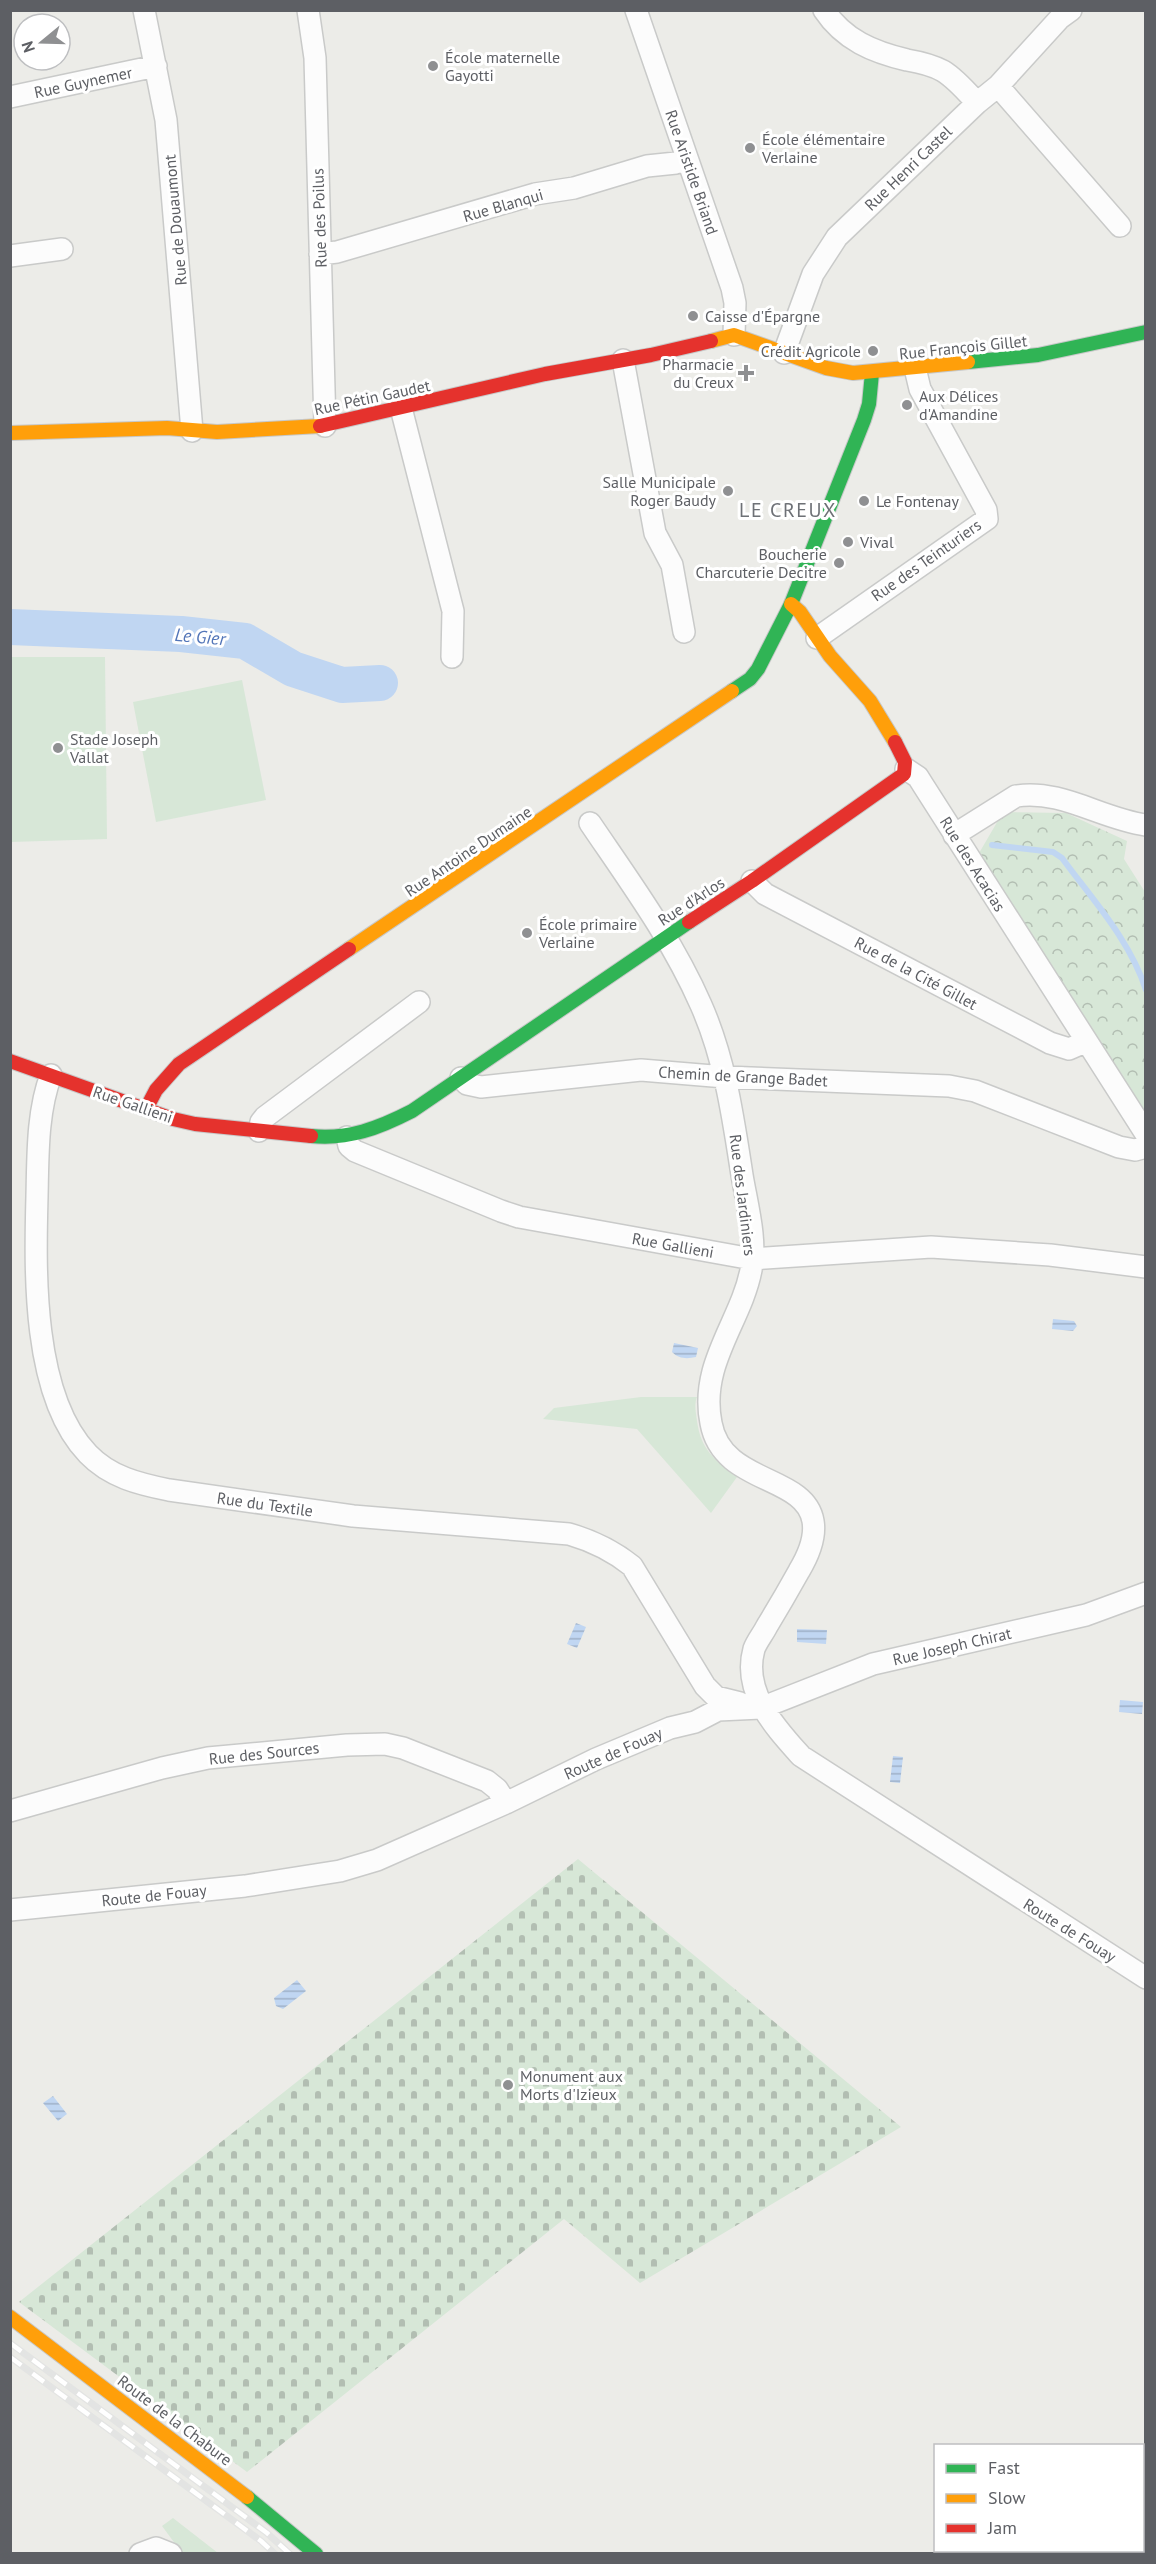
<svg xmlns="http://www.w3.org/2000/svg" width="1156" height="2564" font-family="'PT Sans',sans-serif">
	<defs>
		<pattern id="forest-crowns" width="20" height="18" patternUnits="userSpaceOnUse" patternTransform="scale(1.5)"><rect width="20" height="18" fill="#d7e7d7"/><path d="M2 6a3 3 0 1 1 6 0M12 15a3 3 0 1 1 6 0" fill="none" stroke="#b2beb2"/></pattern>
		<pattern id="cemetery-stones" width="16" height="16" patternUnits="userSpaceOnUse" patternTransform="scale(1.5)"><rect width="16" height="16" fill="#d7e7d7"/><path d="M2 7V4a2 2 0 0 1 4 0v3zM10 15v-3a2 2 0 0 1 4 0v3z" fill="#b2beb2"/></pattern>
		<pattern id="water-rules" width="6" height="5" patternUnits="userSpaceOnUse" patternTransform="scale(1.5)"><rect width="6" height="5" fill="#c0d6f2"/><path d="M0 2.5h6" fill="none" stroke="#9fb1c8"/></pattern>
	</defs>
	<rect width="100%" height="100%" fill="#ecece8"/>
	<path fill="#d7e7d7" d="M10,657H105L107,839L11,842Z
		M242,680L266,800L156,822L133,702Z
		M641,1397H697C694,1405 696,1412 697,1421C701,1450 714,1459 737,1477L711,1513L637,1429L543,1419L554,1408Z
		M173,2518L218,2553H182L162,2526Z"/>
	<path fill="url(#forest-crowns)" d="M1003,812L1066,813L1127,841L1124,859L1145,892V1117L1084,1017L975,860Z"/>
	<path fill="url(#cemetery-stones)" d="M578,1859L901,2127L640,2283L564,2219L247,2472L19,2302Z"/>
	<path fill="url(#water-rules)" d="M1053,1319L1074,1321L1077,1326L1073,1331L1052,1329Z
		M674,1343L698,1348L696,1357C687,1359 679,1359 672,1352Z
		M576,1623L586,1627L577,1648L567,1644Z
		M797,1629L827,1630L826,1644L797,1642Z
		M1120,1700L1143,1702L1142,1714L1119,1712Z
		M893,1756L903,1757L900,1783L890,1782Z
		M297,1980L306,1991L283,2009L276,2006L274,1998Z
		M53,2096L67,2114L58,2121L43,2103Z"/>
	<g fill="none" stroke-linecap="round" stroke-linejoin="round">
		<path stroke="#c0d6f2" stroke-width="6" d="M992,845L1053,852L1062,858C1092,899 1130,940 1146,990"/>
		<path stroke="#c0d6f2" stroke-width="36" d="M10,627L181,634L245,641L293,669L342,685L380,683"/>
		<g stroke="#c9cac9" stroke-width="24">
			<path id="street" d="M144,10L166,120L192,431
				M308,10L315,58L325,426
				M636,10L732,288L735,303L734,335
				M824,10C844,40 873,52 907,60C919,62 932,65 943,71C956,79 967,92 977,103
				M998,86L1120,226
				M10,97L156,66
				M320,254L337,252L535,194L574,188L647,166L676,163L687,159
				M10,256L62,249
				M784,353L813,274L837,237L977,103L998,86L1060,18L1071,10
				M623,360L655,533L672,565L684,632
				M401,408L453,611L452,657
				M817,638L987,519L986,510L920,389L915,368
				M906,769L918,777L923,785L1146,1134
				M590,823C630,882 672,939 701,1005C725,1059 733,1117 742,1175C747,1205 757,1240 751,1270C741,1322 699,1364 711,1423C722,1485 805,1474 813,1521C816,1538 808,1556 799,1571C789,1589 778,1608 767,1626C763,1634 757,1641 754,1649C742,1692 775,1727 801,1756L1146,1978
				M954,835L1016,796C1062,789 1101,819 1146,825
				M752,881L765,894L1050,1043L1069,1049L1085,1042
				M51,1075C37,1112 38,1156 37,1196C35,1272 32,1396 88,1454C110,1477 139,1484 169,1490L353,1516L569,1534C593,1541 612,1550 632,1566L705,1686L716,1697L740,1703
				M461,1078L467,1084L481,1087L641,1070L725,1077L949,1086L975,1091L1119,1147L1135,1150L1146,1147
				M259,1131L261,1122L265,1117L419,1002
				M347,1137L349,1146L355,1151L501,1211L519,1217L752,1259L931,1247L1050,1255L1146,1267
				M10,1811L162,1768L208,1758L347,1745L385,1744L403,1748L487,1781L497,1789L506,1803
				M10,1910L245,1886L340,1871L377,1860L506,1803L596,1759L670,1728L695,1722L718,1710L761,1708L873,1664L1086,1615L1146,1593
				M140,2554L156,2548L171,2554"/>
		</g>
		<g stroke="#c7c8c8" stroke-width="16">
			<path id="fast" d="M968,362L1038,355L1146,332
				M732,691L750,679L758,669L791,604L864,420L869,404L872,373
				M311,1136C348,1140 379,1128 412,1111L689,922
				M247,2497L316,2554"/>
		</g>
		<g stroke="#c7c8c8" stroke-width="16">
			<path id="slow" d="M711,341L734,335L826,368L853,373L968,362
				M10,433L167,428L217,432L320,426
				M791,604L800,612L830,656L870,701L895,742
				M349,949L732,691
				M10,2317L247,2497"/>
		</g>
		<g stroke="#c7c8c8" stroke-width="16">
			<path id="jam" d="M320,426L545,374L651,355L711,341
				M689,922L752,881L904,774L905,762L895,742
				M10,1061L173,1119L195,1124L311,1136
				M146,1109L156,1090L179,1064L349,949"/>
		</g>
		<use href="#street" stroke="#fcfcfc" stroke-width="21"/>
		<use href="#fast" stroke="#30b455" stroke-width="14"/>
		<use href="#slow" stroke="#ff9f0a" stroke-width="14"/>
		<use href="#jam" stroke="#e5322d" stroke-width="14"/>
		<g stroke="#e3e4e3" stroke-width="7">
			<path id="rail" d="M10,2343L267,2533L290,2554
				M10,2357L261,2541L275,2554"/>
		</g>
		<use href="#rail" stroke="#fff" stroke-width="4.5" stroke-dasharray="14" stroke-linecap="butt"/>
	</g>
	<g fill="#8f9092" stroke="#fff" stroke-width="2">
		<circle cx="433" cy="66" r="6"/>
		<circle cx="750" cy="148" r="6"/>
		<circle cx="693" cy="316" r="6"/>
		<circle cx="873" cy="351" r="6"/>
		<path d="M743 364h6v6h6v6h-6v6h-6v-6h-6v-6h6z"/>
		<circle cx="907" cy="405" r="6"/>
		<circle cx="728" cy="491" r="6"/>
		<circle cx="864" cy="501" r="6"/>
		<circle cx="848" cy="542" r="6"/>
		<circle cx="839" cy="563" r="6"/>
		<circle cx="58" cy="748" r="6"/>
		<circle cx="527" cy="933" r="6"/>
		<circle cx="508" cy="2085" r="6"/>
	</g>
	<g text-anchor="middle" stroke-width="6" stroke-linejoin="round" paint-order="stroke">
		<g font-size="16" fill="#5d5f64" stroke="#fff" text-anchor="start">
			<text x="445" y="63">École maternelle<tspan x="445" dy="18">Gayotti</tspan></text>
			<text x="762" y="145">École élémentaire<tspan x="762" dy="18">Verlaine</tspan></text>
			<text x="705" y="322">Caisse d'Épargne</text>
			<text x="861" y="357" text-anchor="end">Crédit Agricole</text>
			<text x="734" y="370" text-anchor="end">Pharmacie<tspan x="734" dy="18">du Creux</tspan></text>
			<text x="919" y="402">Aux Délices<tspan x="919" dy="18">d'Amandine</tspan></text>
			<text x="716" y="488" text-anchor="end">Salle Municipale<tspan x="716" dy="18">Roger Baudy</tspan></text>
			<text x="876" y="507">Le Fontenay</text>
			<text x="860" y="548">Vival</text>
			<text x="827" y="560" text-anchor="end">Boucherie<tspan x="827" dy="18">Charcuterie Decitre</tspan></text>
			<text x="70" y="745">Stade Joseph<tspan x="70" dy="18">Vallat</tspan></text>
			<text x="539" y="930">École primaire<tspan x="539" dy="18">Verlaine</tspan></text>
			<text x="520" y="2082">Monument aux<tspan x="520" dy="18">Morts d'Izieux</tspan></text>
		</g>
		<g font-size="16" fill="#5d5f64" stroke="#fff">
			<text transform="translate(83 82) rotate(-12)" y="6">Rue Guynemer</text>
			<text transform="translate(908 168) rotate(-44)" y="6">Rue Henri Castel</text>
			<text transform="translate(692 172) rotate(71)" y="6">Rue Aristide Briand</text>
			<text transform="translate(503 205) rotate(-16)" y="6">Rue Blanqui</text>
			<text transform="translate(319 218) rotate(-92)" y="6">Rue des Poilus</text>
			<text transform="translate(175 220) rotate(-95)" y="6">Rue de Douaumont</text>
			<text transform="translate(963 347) rotate(-6)" y="6">Rue François Gillet</text>
			<text transform="translate(372 397) rotate(-12)" y="6">Rue Pétin Gaudet</text>
			<text transform="translate(926 560) rotate(-35)" y="6">Rue des Teinturiers</text>
			<text transform="translate(468 851) rotate(-34)" y="6">Rue Antoine Dumaine</text>
			<text transform="translate(973 864) rotate(58)" y="6">Rue des Acacias</text>
			<text transform="translate(691 901) rotate(-33)" y="6">Rue d'Arlos</text>
			<text transform="translate(916 973) rotate(28)" y="6">Rue de la Cité Gillet</text>
			<text transform="translate(743 1076) rotate(3)" y="6">Chemin de Grange Badet</text>
			<text transform="translate(133 1104) rotate(19)" y="6">Rue Gallieni</text>
			<text transform="translate(743 1195) rotate(83)" y="6">Rue des Jardiniers</text>
			<text transform="translate(673 1245) rotate(10)" y="6">Rue Gallieni</text>
			<text transform="translate(265 1504) rotate(8)" y="6">Rue du Textile</text>
			<text transform="translate(952 1646) rotate(-13)" y="6">Rue Joseph Chirat</text>
			<text transform="translate(264 1753) rotate(-6)" y="6">Rue des Sources</text>
			<text transform="translate(613 1753) rotate(-24)" y="6">Route de Fouay</text>
			<text transform="translate(154 1895) rotate(-6)" y="6">Route de Fouay</text>
			<text transform="translate(1070 1930) rotate(32)" y="6">Route de Fouay</text>
			<text transform="translate(175 2420) rotate(37)" y="6">Route de la Chabure</text>
		</g>
		<g font-size="18" font-style="italic" fill="#5275b8" stroke="#fff">
			<text transform="translate(200 637) rotate(5)" y="6">Le Gier</text>
		</g>
		<g font-size="20" letter-spacing="1.5" fill="#6e7176" stroke="#fff">
			<text x="788" y="517">LE CREUX</text>
		</g>
	</g>
	<rect width="1156" height="2564" fill="none" stroke="#5d5f64" stroke-width="24"/>
	<rect x="934" y="2444" width="210" height="108" fill="#ffffff" stroke="#bebfc1" stroke-width="1.5"/>
	<rect x="946" y="2464" width="30" height="9" fill="#30b455" stroke="#bebfc1" stroke-width="1.5"/>
	<text x="988" y="2474" font-size="18" fill="#5d5f64">Fast</text>
	<rect x="946" y="2494" width="30" height="9" fill="#ff9f0a" stroke="#bebfc1" stroke-width="1.5"/>
	<text x="988" y="2504" font-size="18" fill="#5d5f64">Slow</text>
	<rect x="946" y="2524" width="30" height="9" fill="#e5322d" stroke="#bebfc1" stroke-width="1.5"/>
	<text x="988" y="2534" font-size="18" fill="#5d5f64">Jam</text>
	<g transform="translate(42 42) rotate(251)"><circle r="28" fill="#ffffff" stroke="#bebfc1" stroke-width="1.5"/>
	<path d="M0-4.5L10 22L0 15L-10 22Z" fill="#8f9092"/>
	<text y="-9" font-size="16" font-weight="bold" text-anchor="middle" fill="#5d5f64">N</text>
	</g>
</svg>
